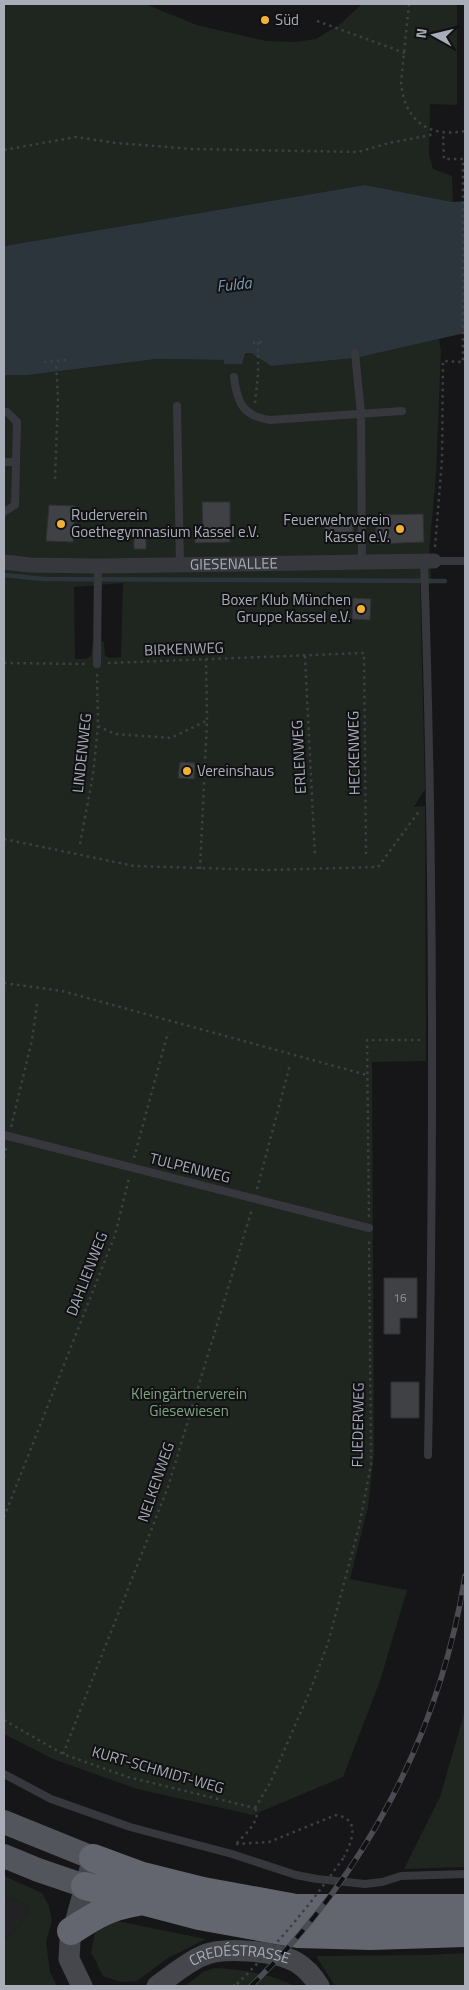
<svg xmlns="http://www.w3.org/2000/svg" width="469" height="1990" font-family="'Titillium Web',sans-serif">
	<rect width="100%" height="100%" fill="#161618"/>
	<path fill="#222225" d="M4,1896L30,1906L19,1927L4,1940Z"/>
	<path fill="#1e261f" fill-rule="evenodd" d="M4,4H145L197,25L266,41L295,42L316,39L339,25L362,4H457V105L430,104L429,154L433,169L452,176L453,202L365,185L4,246Z
		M439,339L441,351L436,475L429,552L432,584L420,583L425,789L414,807L425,806L426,1061L372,1062L374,1454L368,1507L350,1579L407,1590L380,1681L343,1777L253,1815L137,1789L53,1759L4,1734V375H29L156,359L224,360V364L251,353L271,366L356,358ZM123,583L121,657L110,658L105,656L104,642L93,641L91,656L86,659H75L74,587Z
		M465,1711V1867L404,1869L440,1797Z
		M4,1876L42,1893L49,1906L52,1921L46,1942L50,1972L57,1986H4V1940L19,1927L30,1906L4,1896Z
		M107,1919L206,1939L168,1958L137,1981L121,1982L103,1976L91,1952L95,1933Z
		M465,1953V1986H335L316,1956L426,1955Z
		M214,1968C236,1969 274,1974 294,1986H185L203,1972Z"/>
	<path fill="#2c353c" d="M365,185L453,202L465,201V333L356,358L271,366L251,353L245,354L242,364H224V360L156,359L29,375H4V246Z"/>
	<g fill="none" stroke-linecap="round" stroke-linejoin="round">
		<path stroke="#2c353c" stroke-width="4.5" d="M4,575L44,579L445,581"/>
	</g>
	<path fill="#404145" stroke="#303034" d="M202,502H230V542L195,543V531H203Z
		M49,505L75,506L73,542L46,541Z
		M423,514L424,542L376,544V515Z
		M325,521H353V532H325Z
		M146,531V549H134V532Z
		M353,598L371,599L370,620L352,619Z
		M180,762L195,763L194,779L178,778Z
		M384,1278H417V1318H400V1334H384Z
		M391,1382H419V1418H391Z"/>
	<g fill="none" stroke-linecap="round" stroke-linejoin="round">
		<path stroke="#3d3f44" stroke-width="2.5" stroke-dasharray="2.5 4" stroke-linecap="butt" d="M409,4L401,82C404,120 428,138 465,131
			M317,21L405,53
			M4,150L76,137L116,143L192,149L358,152L389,143L430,135L434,132
			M253,343L262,342
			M44,362L67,360
			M255,403L258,375V342
			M55,479L58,397L56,362
			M435,547L442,460L443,361L463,362V159H444L443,133
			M305,656L315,857
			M4,663L87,664
			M108,663L364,653L366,854
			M98,726L115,734L171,738L206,721
			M4,839L134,866L267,870L378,867L420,810
			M80,844L93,775L98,726L97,673
			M200,869L207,721L206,659
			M4,983L62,991L367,1075
			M11,1127L32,1040L37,1004
			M4,1157L7,1145
			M134,1158L168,1032
			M257,1189L290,1065
			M369,1217L367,1040H422
			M4,1517L115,1235L129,1178
			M4,1720L63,1754L128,1777L255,1808
			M63,1754L168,1487L252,1209
			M255,1808L270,1783L310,1691L328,1643L359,1527L371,1464L369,1238
			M237,1843C245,1834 262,1820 255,1808
			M236,1844L269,1842L336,1815C361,1819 352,1841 344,1857
			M233,1986L237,1984"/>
		<path stroke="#37383d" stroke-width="8" d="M355,353L361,413L362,562
			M234,377C237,403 243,416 270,420L402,411
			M177,406L180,565
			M4,412H7L17,422L15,505L4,512
			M4,462H16
			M424,561C434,859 434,1157 428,1455
			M434,561H465
			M97,664L98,566
			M4,1135L369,1228
			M4,1774L51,1799L130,1827L232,1854L296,1875L317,1879L365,1884L382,1882L401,1876L465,1874"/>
		<path stroke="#37383d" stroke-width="15" id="s1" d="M4,562L30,565L98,566L434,561"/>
		<g stroke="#45474d" stroke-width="21">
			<path d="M82,1986L69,1959L70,1941L93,1858"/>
			<path id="s2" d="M157,1986C171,1976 186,1963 202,1956C223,1946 275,1951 296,1962C306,1968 313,1976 319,1986"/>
		</g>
		<path stroke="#53555c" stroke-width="24" d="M4,1822L93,1858
			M4,1856L38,1870L85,1886"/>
		<path stroke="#63666e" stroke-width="28" d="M93,1858L139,1875L203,1891L296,1908H465
			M85,1886L199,1916L298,1934L371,1936L465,1933
			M71,1931C96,1915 108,1907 138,1902"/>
		<g stroke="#4a4c52" stroke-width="5.5">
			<path id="rail" d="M251,1986C365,1876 440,1733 465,1576"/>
		</g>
		<use href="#rail" stroke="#111113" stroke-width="4" stroke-dasharray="11" stroke-linecap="butt"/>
		<path stroke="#3d3f44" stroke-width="2.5" stroke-dasharray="2.5 4" stroke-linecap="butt" d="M237,1984C279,1943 311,1904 344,1857"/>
	</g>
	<g fill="#f2b134" stroke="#111113" stroke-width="2">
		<circle cx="265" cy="20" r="5"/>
		<circle cx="61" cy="524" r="5"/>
		<circle cx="400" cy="529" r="5"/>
		<circle cx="361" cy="609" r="5"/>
		<circle cx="187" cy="771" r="5"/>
	</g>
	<g text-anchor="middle" stroke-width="4" stroke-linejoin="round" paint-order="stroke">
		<g font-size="12" fill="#8e929b">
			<text x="400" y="1302">16</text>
		</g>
		<g font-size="15" fill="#a8adb8" stroke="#111113" text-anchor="start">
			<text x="275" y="25">Süd</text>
			<text x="71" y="520">Ruderverein<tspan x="71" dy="17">Goethegymnasium Kassel e.V.</tspan></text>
			<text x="390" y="525" text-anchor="end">Feuerwehrverein<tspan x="390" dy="17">Kassel e.V.</tspan></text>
			<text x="351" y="605" text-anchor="end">Boxer Klub München<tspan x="351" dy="17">Gruppe Kassel e.V.</tspan></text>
			<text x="197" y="776">Vereinshaus</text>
		</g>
		<g font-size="15" fill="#a8adb8" stroke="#111113">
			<text dy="5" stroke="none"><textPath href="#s1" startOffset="230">GIESENALLEE</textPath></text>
			<text transform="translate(184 649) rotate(-2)" y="5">BIRKENWEG</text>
			<text transform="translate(82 753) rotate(-84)" y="5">LINDENWEG</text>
			<text transform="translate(354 753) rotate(-91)" y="5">HECKENWEG</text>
			<text transform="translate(299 757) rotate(-93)" y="5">ERLENWEG</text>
			<text transform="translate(190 1168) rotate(14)" y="5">TULPENWEG</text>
			<text transform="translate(87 1274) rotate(-69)" y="5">DAHLIENWEG</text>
			<text transform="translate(358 1425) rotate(-89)" y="5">FLIEDERWEG</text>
			<text transform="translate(156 1482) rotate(-71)" y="5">NELKENWEG</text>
			<text transform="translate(158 1770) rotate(16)" y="5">KURT-SCHMIDT-WEG</text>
			<text dy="5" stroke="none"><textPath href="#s2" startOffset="92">CREDÉSTRASSE</textPath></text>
		</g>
		<g font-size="15" fill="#7fa381" stroke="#111113">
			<text x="189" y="1399">Kleingärtnerverein<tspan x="189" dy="17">Giesewiesen</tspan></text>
		</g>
		<g font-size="16" font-style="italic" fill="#7f9bb3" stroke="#111113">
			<text transform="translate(234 284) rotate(-6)" y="6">Fulda</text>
		</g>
	</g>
	<rect width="469" height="1990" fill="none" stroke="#a8adb8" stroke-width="10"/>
	<g transform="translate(434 35) rotate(278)" stroke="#111113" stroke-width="4" paint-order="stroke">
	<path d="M0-4L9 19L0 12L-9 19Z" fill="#a8adb8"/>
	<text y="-8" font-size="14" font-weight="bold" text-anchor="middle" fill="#a8adb8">N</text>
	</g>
</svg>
